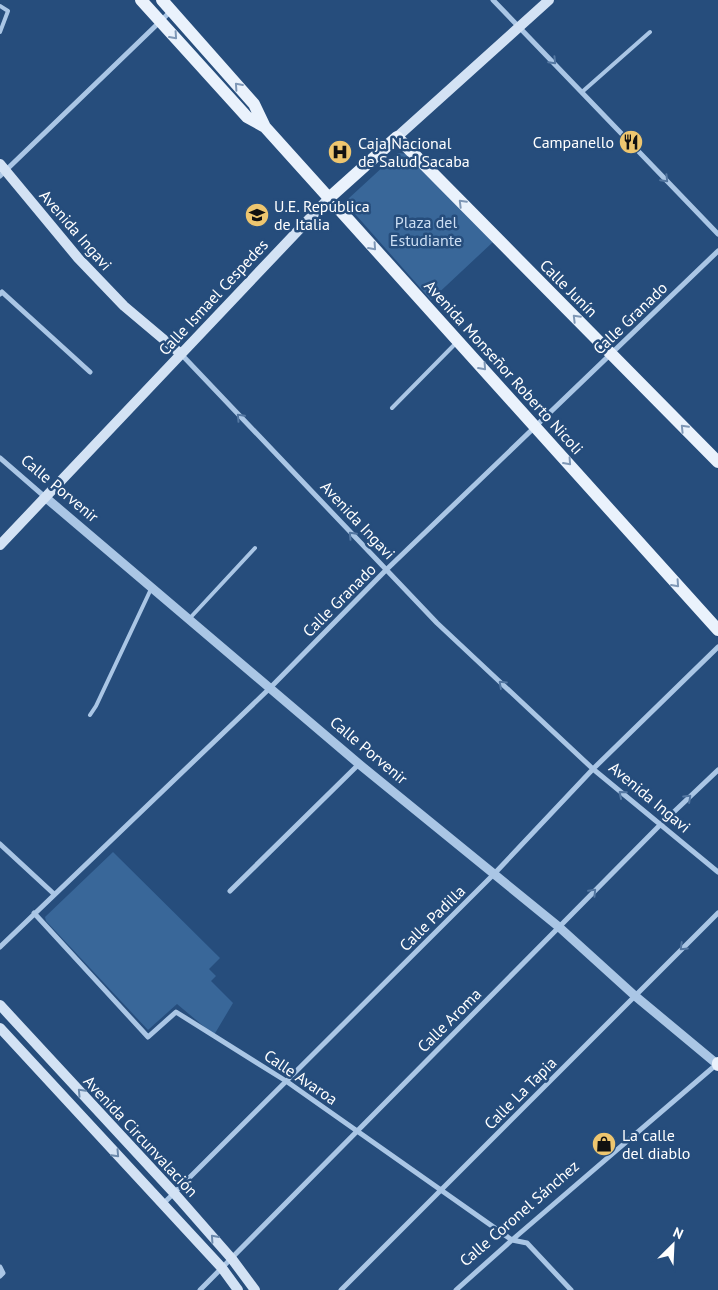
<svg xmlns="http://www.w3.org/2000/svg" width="718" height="1290" font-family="'PT Sans',sans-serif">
	<rect width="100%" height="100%" fill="#264d7c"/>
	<path fill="#396799" d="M398,153L408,154L493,242L431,300L348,206V199Z
		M113,852L220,958L209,969L216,976L211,981L233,1003L214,1035L177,1004L148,1030L46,921L45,917Z"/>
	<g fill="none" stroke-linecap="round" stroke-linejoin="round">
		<path stroke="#aac6e5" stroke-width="4" d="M0,6L8,11L0,32
			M582,92L650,32
			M392,408L457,342
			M190,618L255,548
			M90,715L96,706L151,589"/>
		<path stroke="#aac6e5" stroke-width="5" d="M493,0L718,234
			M0,176L171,11
			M0,294L2,292L90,372
			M181,354L437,623L593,769L718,872
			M0,458L45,497
			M0,844L54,894
			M230,891L359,764
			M34,913L148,1037L176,1012L286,1081L512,1240L527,1243L571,1290
			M0,947L270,688L385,571L718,251
			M163,1204L495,873L593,769L718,647
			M0,1267L3,1273L0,1276
			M200,1290L659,826L718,770
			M341,1290L718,913
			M456,1290L512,1240L717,1064"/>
		<path stroke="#aac6e5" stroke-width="9" d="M45,497L359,764L559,927L634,995L717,1064"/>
		<path stroke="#d3e2f4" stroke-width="10" d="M397,137L549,0
			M0,164L78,258L124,306L181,354
			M0,545L329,198
			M0,1005L175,1194L232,1259L255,1290
			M0,1028L222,1268L238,1290"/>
		<path stroke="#eaf2fc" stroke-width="12" d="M141,0L247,117L265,127
			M162,0L254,104L265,127L718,630
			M329,198L397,137L718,462
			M718,1063V1065"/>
	</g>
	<defs><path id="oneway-chevron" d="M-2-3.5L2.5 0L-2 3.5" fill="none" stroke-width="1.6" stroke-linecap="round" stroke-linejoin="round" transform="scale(1.25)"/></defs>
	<g stroke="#7e97b6">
		<use href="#oneway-chevron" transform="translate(174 36) rotate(48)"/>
		<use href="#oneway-chevron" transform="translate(238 86) rotate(-132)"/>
		<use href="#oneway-chevron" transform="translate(462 203) rotate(-135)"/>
		<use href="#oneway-chevron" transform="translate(373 247) rotate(48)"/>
		<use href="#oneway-chevron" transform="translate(576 318) rotate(-135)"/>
		<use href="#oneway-chevron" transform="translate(483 367) rotate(48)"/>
		<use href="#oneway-chevron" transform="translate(684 428) rotate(-134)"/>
		<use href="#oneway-chevron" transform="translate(568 462) rotate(48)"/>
		<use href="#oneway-chevron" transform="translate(676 584) rotate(48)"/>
	</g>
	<g stroke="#5477a1">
		<use href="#oneway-chevron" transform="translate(553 61) rotate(46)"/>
		<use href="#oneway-chevron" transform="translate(665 179) rotate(46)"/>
		<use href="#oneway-chevron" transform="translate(240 417) rotate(-133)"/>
		<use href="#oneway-chevron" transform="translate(352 535) rotate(-133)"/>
		<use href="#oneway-chevron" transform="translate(502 684) rotate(-137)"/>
		<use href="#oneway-chevron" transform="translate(622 794) rotate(-139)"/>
		<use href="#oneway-chevron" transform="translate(688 798) rotate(-43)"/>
		<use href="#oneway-chevron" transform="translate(593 892) rotate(-46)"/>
		<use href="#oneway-chevron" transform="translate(683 947) rotate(136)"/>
	</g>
	<g stroke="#6b89ac">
		<use href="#oneway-chevron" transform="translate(81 1092) rotate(-133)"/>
		<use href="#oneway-chevron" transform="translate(116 1154) rotate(47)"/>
		<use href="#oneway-chevron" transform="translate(214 1238) rotate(-132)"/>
	</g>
	<defs>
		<g id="restaurant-disc" transform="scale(1.25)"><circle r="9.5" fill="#eec66f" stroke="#264d7c"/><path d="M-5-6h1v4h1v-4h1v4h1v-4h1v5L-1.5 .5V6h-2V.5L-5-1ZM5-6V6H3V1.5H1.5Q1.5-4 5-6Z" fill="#111"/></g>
		<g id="hospital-disc" transform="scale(1.25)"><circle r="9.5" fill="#eec66f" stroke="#264d7c"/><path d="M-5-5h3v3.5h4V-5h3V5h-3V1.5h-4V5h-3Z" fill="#111"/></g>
		<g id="school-disc" transform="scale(1.25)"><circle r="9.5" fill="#eec66f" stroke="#264d7c"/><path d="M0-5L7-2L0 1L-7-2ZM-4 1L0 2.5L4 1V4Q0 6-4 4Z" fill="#111"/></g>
		<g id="shop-disc" transform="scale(1.25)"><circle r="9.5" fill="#eec66f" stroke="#264d7c"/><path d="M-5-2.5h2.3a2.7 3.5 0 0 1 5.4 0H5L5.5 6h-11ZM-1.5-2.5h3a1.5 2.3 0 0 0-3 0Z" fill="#111"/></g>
	</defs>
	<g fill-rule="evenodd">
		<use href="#restaurant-disc" x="631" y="142"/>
		<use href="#hospital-disc" x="340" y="152"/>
		<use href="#school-disc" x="257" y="215"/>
		<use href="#shop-disc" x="604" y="1144"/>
	</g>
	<g text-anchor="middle" stroke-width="5" stroke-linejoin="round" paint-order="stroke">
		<g font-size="16" fill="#fff" stroke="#264d7c" text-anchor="start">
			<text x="614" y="148" text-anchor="end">Campanello</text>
			<text x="358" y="149">Caja Nacional<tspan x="358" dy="18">de Salud Sacaba</tspan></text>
			<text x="274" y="212">U.E. República<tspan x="274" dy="18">de Italia</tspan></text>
			<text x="622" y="1141">La calle<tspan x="622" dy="18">del diablo</tspan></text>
		</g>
		<g font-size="16" fill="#cddff4" stroke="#264d7c">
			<text x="426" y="228">Plaza del<tspan x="426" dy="18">Estudiante</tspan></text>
		</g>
		<g font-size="16" fill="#fff" stroke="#264d7c">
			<text transform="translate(76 230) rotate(49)" y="6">Avenida Ingavi</text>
			<text transform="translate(569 288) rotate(45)" y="6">Calle Junín</text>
			<text transform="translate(213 297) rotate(-47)" y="6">Calle Ismael Cespedes</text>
			<text transform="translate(630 318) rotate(-44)" y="6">Calle Granado</text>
			<text transform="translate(504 367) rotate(48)" y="6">Avenida Monseñor Roberto Nicoli</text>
			<text transform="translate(60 488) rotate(40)" y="6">Calle Porvenir</text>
			<text transform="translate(358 520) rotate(47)" y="6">Avenida Ingavi</text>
			<text transform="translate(339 600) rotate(-45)" y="6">Calle Granado</text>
			<text transform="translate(369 750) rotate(40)" y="6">Calle Porvenir</text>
			<text transform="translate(650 797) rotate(40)" y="6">Avenida Ingavi</text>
			<text transform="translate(432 918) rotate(-45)" y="6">Calle Padilla</text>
			<text transform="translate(449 1020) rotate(-45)" y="6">Calle Aroma</text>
			<text transform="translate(301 1077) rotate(34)" y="6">Calle Avaroa</text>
			<text transform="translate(520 1093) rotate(-45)" y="6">Calle La Tapia</text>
			<text transform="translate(141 1136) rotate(47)" y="6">Avenida Circunvalación</text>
			<text transform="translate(519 1213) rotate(-41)" y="6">Calle Coronel Sánchez</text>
		</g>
	</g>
	<g transform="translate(673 1245) rotate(24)" stroke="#264d7c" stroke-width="4" paint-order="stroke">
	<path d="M0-4L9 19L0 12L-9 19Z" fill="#ffffff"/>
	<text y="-8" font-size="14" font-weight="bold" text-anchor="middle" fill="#ffffff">N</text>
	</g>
</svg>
